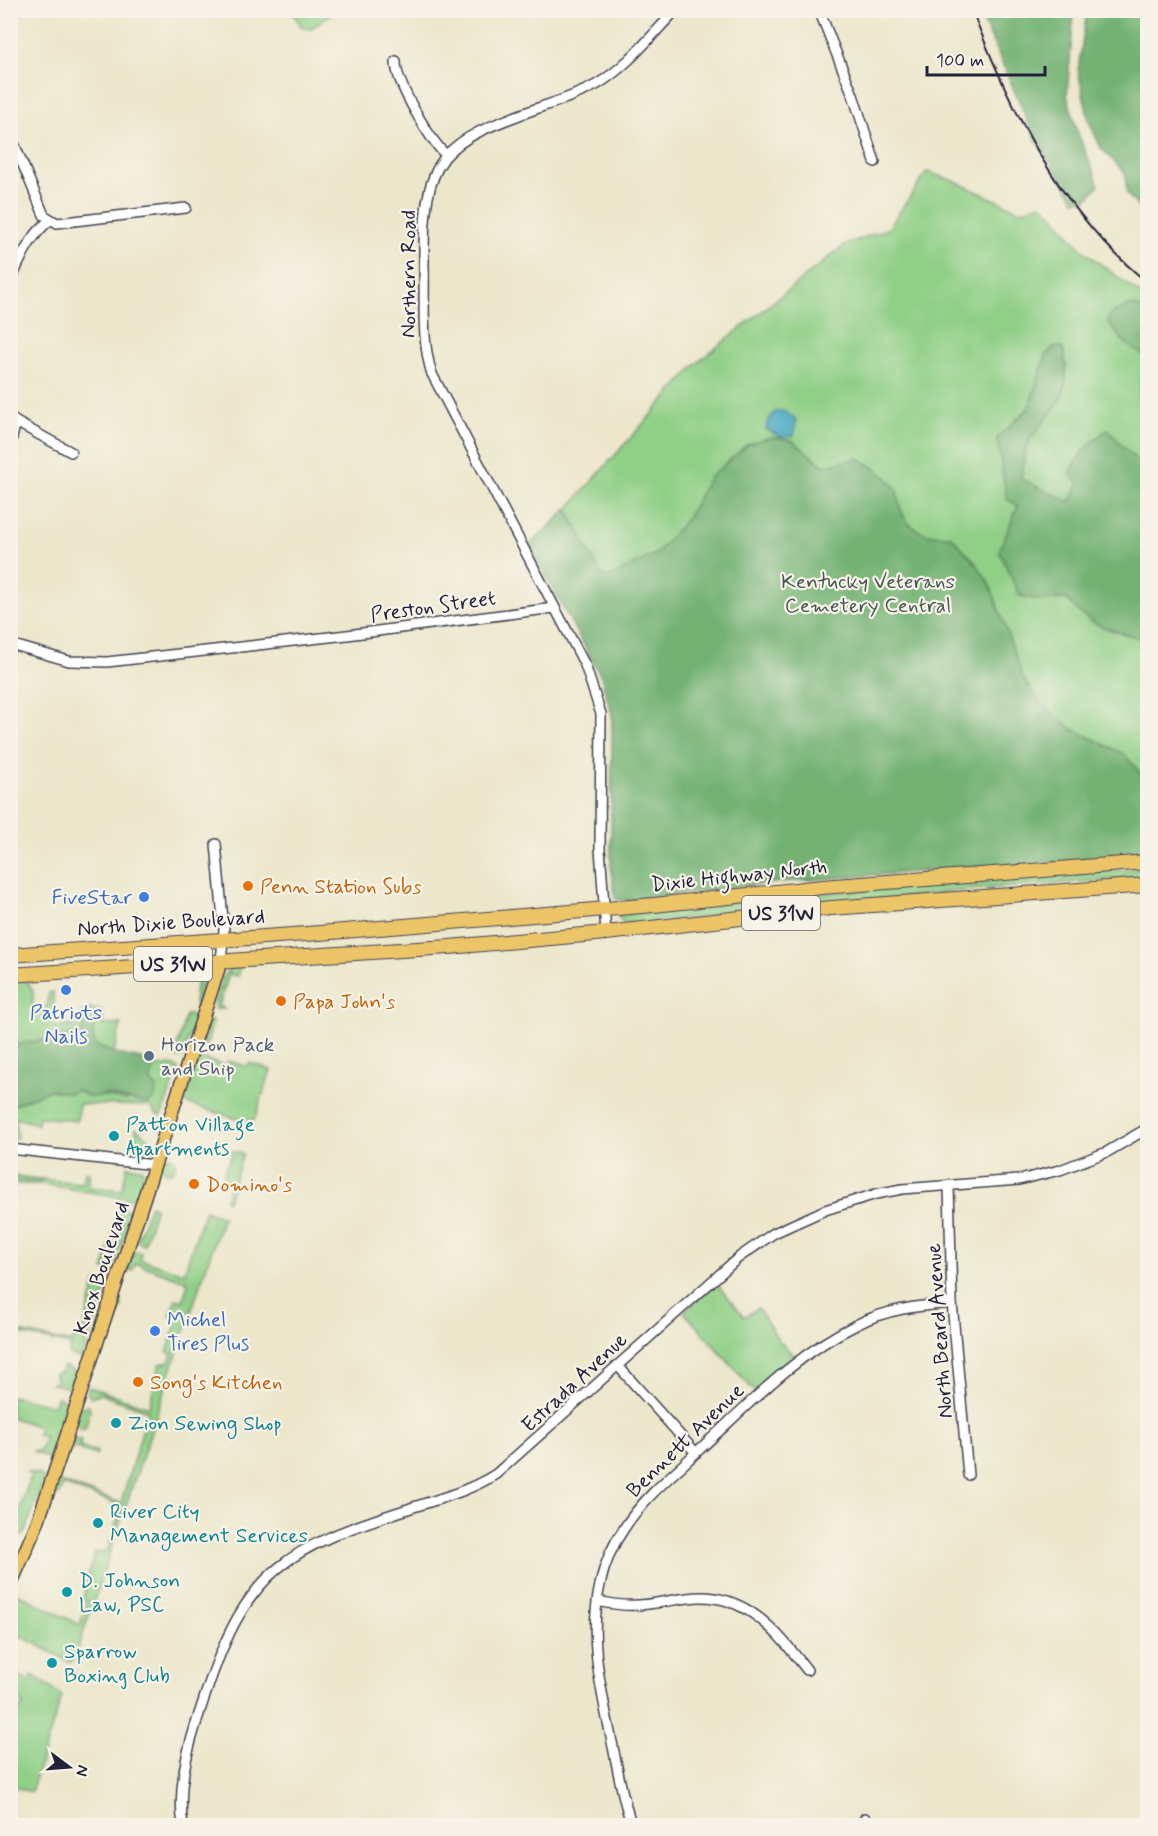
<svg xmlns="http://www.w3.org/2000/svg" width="1158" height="1836" font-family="Mynerve,sans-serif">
	<rect width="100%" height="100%" fill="#f7f3e8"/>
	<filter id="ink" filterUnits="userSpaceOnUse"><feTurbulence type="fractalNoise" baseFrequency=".0167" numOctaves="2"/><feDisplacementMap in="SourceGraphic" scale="12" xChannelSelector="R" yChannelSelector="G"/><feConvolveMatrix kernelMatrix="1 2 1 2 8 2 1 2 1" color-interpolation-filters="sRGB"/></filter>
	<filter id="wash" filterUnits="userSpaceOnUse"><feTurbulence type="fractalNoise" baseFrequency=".008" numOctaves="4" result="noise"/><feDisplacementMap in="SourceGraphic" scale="24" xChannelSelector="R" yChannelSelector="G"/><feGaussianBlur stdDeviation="1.35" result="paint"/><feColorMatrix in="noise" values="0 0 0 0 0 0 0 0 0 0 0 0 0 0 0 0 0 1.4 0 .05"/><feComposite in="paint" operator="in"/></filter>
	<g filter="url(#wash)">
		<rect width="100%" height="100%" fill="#ece6ca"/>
		<path fill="#8fcf86" stroke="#587860" stroke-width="1.5" d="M291,11H290H334L311,29L303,28Z
			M927,172L954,181L1020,211L1041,204C1058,217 1067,235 1082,249C1102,267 1127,282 1147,300V855L780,882L622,901L615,898L611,864L612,714L601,676L529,546L555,523L697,363L846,244L888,229Z
			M1147,868V877L980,889L626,925L618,917V915L771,897Z
			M240,966L238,976L229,974L219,1006L224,1009H215L214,1005C219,989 220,967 240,966Z
			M187,969L202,978L198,1004L194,1003L197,978L187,973H176L174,978L165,976L164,978L153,974V971Z
			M10,978L26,979L33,992V1011H45L49,993L53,992L55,1027L82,1025L81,1012L87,1011V1007L103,1011V1025L121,1024L114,1053L94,1045L93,1030L96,1014L84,1015V1032L16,1045L11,1021Z
			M190,1014L195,1019L183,1056L177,1058L175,1054L186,1015Z
			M208,1021H213L207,1044L204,1046L202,1041Z
			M200,1058L226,1066L228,1061L247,1066L250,1063L271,1070L254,1121L245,1118L244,1121L185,1103L183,1100L196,1059Z
			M173,1065L179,1069L161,1116L156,1114L150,1106L79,1104L77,1121L39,1117L38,1124L15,1118L17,1138L11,1141V1106L50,1090L70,1093L77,1090C91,1098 109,1095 126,1101L150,1080L155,1067Z
			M136,1128L154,1143L148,1159L136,1157Z
			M233,1151L243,1154L228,1201L225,1200L231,1181L225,1179L224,1173Z
			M160 1164a8 8 0 1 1 16 0a8 8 0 1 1-16 0Z
			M127,1166L141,1168L144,1173L137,1194L131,1199L40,1184L41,1179L83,1183L85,1172H90L89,1187L122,1190Z
			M150,1205L156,1208L144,1244H141L137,1240Z
			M118,1208L127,1210L131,1215L113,1269L108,1271L104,1269Z
			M205,1210L223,1217L74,1660L70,1662L11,1631L10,1600L15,1592L80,1625L87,1602L82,1600L87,1585L85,1584L95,1552L107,1551L122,1506L63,1485L58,1496L53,1493L57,1483L60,1482L121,1503L148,1411L100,1394L91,1397L87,1393L89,1387L149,1407L160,1364L169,1362L172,1354L167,1352L178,1318L170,1316L176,1299L183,1301L188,1282L136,1263L132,1271L127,1268L135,1251L141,1253L140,1259L184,1273Z
			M96,1281L105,1284L107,1288L81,1359L69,1354L71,1345L15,1333L14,1339L11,1338V1330L72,1343L73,1337L81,1338Z
			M716,1283L744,1317L758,1308L780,1342L795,1356L755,1392L684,1312Z
			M120,1300L122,1305L111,1334L107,1331L117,1302Z
			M63,1366L77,1372L70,1388L51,1384L57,1380L54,1374L61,1372Z
			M11,1396L53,1405L57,1397L69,1402L50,1459L32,1451H40L45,1437L37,1435L39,1427L11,1417Z
			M89,1406L90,1411L85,1428L80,1429L77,1423L81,1407Z
			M75,1438L81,1440L80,1446L97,1452L96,1455L76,1448L71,1449L72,1439Z
			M26,1471L41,1475L44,1480L24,1535L12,1536L11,1531H13L31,1475Z
			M16,1674L29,1681L33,1675L62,1696L31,1792L11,1786V1706L18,1712L23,1704L11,1697V1685Z"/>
		<path fill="#73b273" stroke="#4a6a57" stroke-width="1.5" d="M979,11H1074L1067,95L1077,131L1099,185L1087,199L1075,200L1037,142Z
			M1087,11H1147V217L1127,194L1125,173L1101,148L1089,121L1078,70Z
			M1131,305L1147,310V358L1124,342L1107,322L1110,314Z
			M1055,346L1063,348C1075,402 1053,404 1028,443C1023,452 1025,468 1020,479L1070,502L1079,484L1070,474C1078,455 1091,441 1108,429L1123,447L1147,468V640C1113,630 1090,629 1067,599L1040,600L1020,596L999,551L1018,506L1007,499L997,438L1028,409L1046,355Z
			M771,437L792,440L824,466L858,458C871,466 886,474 895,487C899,494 898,503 901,510C908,532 931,537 951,536L975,562L990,584L1024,680L1042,704L1071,728L1124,754L1139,771L1147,792V855L780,882L622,901L615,898L611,864L612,714L601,676L529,546L567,509L601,574L610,577L657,553L687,518L709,478L748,444Z
			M91,1009L96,1014L93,1030L94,1045L116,1054L150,1061L155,1067L150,1080L157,1089L154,1099L148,1104L108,1095L89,1097L77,1090L70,1093L50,1090L11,1106V1021L17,1045L83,1032L84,1014Z
			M11,1176L41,1179L40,1184H11Z"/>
		<path fill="#45a9c4" stroke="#346680" stroke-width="1.5" d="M784,411L796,419L794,436L781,437L766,429L768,421L775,412Z"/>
	</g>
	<g filter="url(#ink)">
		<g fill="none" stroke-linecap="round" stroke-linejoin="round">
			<g stroke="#403f50" stroke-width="12">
				<path id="minor" d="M819,10L853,95L875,162
					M396,61C395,82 430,140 446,155
					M10,134L44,215L57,223L74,221L186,208
					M10,283C20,259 30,236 50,220
					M10,417L16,422L10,445
					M16,422L71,452
					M10,644L69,661L107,662L347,635L554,608
					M216,844L224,930L221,961
					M606,933L600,848L601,714L585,665L432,374C421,340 425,302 424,266C423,154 440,143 541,107C560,101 579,94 596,85C627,67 651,36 676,10
					M10,1149L155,1165
					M949,1185L952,1303L968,1475
					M618,1366L696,1453
					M597,1601C639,1610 648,1603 688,1598C743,1590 777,1631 807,1670
					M183,1826C176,1780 192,1735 206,1693C247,1568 289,1547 408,1509C438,1499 470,1491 496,1474L738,1258L774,1233L825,1210L876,1194L902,1189L1019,1180L1060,1170L1107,1152L1148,1128
					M632,1826C622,1798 618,1770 612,1742C601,1689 588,1639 600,1585C604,1565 613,1544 625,1527C645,1496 674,1474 700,1449C749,1404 796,1354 856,1325C886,1309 918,1306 952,1303
					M863,1826L865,1818"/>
			</g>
			<g stroke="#403f50" stroke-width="15">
				<path id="major" d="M10,1586L37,1524L62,1450L221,961"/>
			</g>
			<g stroke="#403f50" stroke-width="16">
				<path id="highway" d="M10,955L320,933L654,905L822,887L1148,862
					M10,975L449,947L606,933L831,908L1148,885"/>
			</g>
			<use href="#minor" stroke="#fff" stroke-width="9"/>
			<use href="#major" stroke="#edc569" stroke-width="12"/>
			<use href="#highway" stroke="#edc569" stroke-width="14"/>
			<path stroke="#22223b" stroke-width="2" d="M972,10C1012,113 1060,212 1148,283"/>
		</g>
	</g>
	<g fill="#e8710a" stroke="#f7f3e8" stroke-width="2">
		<circle cx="248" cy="886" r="6"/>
		<circle cx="281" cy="1001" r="6"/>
		<circle cx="194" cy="1184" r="6"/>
		<circle cx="138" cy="1382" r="6"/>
	</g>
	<g fill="#3f7fe0" stroke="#f7f3e8" stroke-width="2">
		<circle cx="144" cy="897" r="6"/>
		<circle cx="66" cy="990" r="6"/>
		<circle cx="155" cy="1331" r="6"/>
	</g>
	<circle fill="#5c6f8a" stroke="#f7f3e8" stroke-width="2" cx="149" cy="1056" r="6"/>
	<g fill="#0f9aa8" stroke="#f7f3e8" stroke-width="2">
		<circle cx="114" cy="1136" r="6"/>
		<circle cx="116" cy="1423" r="6"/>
		<circle cx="98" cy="1523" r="6"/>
		<circle cx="67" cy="1592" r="6"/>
		<circle cx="52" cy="1663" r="6"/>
	</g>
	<g text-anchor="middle" stroke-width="4.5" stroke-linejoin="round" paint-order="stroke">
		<g fill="#f7f3e8" stroke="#62616f" stroke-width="1.5">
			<rect x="742" y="896" width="78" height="34" rx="4.5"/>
			<rect x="134" y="947" width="78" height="34" rx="4.5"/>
		</g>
		<g font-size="20" font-weight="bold" fill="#22223b">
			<text x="781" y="920">US 31W</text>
			<text x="173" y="971">US 31W</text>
		</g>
		<g font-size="21" fill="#22223b" stroke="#f7f3e8">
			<text transform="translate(408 274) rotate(-90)" y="7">Northern Road</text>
			<text transform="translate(433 606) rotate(-8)" y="7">Preston Street</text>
			<text transform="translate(739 875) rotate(-6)" y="7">Dixie Highway North</text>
			<text transform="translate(171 922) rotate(-4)" y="7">North Dixie Boulevard</text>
			<text transform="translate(101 1268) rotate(-72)" y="7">Knox Boulevard</text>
			<text transform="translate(939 1331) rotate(-94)" y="7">North Beard Avenue</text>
			<text transform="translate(574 1382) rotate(-43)" y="7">Estrada Avenue</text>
			<text transform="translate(685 1440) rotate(-44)" y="7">Bennett Avenue</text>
		</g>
		<g font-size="21" fill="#435652" stroke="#f7f3e8">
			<text x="868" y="588">Kentucky Veterans<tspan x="868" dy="24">Cemetery Central</tspan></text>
		</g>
		<g font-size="21" fill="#c56008" stroke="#f7f3e8" text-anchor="start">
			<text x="260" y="893">Penn Station Subs</text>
			<text x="293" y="1008">Papa John's</text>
			<text x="206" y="1191">Domino's</text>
			<text x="150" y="1389">Song's Kitchen</text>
		</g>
		<g font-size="21" fill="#366cbe" stroke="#f7f3e8" text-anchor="end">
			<text x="132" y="904">FiveStar</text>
			<text x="66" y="1019" text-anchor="middle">Patriots<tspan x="66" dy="24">Nails</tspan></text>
			<text x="167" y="1326" text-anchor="start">Michel<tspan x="167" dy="24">Tires Plus</tspan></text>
		</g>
		<g font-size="21" fill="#4e5e75" stroke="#f7f3e8" text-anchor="start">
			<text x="161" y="1051">Horizon Pack<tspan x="161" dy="24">and Ship</tspan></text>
		</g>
		<g font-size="21" fill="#0d838f" stroke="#f7f3e8" text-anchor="start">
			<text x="126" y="1131">Patton Village<tspan x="126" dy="24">Apartments</tspan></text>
			<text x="128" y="1430">Zion Sewing Shop</text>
			<text x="110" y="1518">River City<tspan x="110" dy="24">Management Services</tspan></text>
			<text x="79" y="1587">D. Johnson<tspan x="79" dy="24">Law, PSC</tspan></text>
			<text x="64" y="1658">Sparrow<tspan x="64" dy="24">Boxing Club</tspan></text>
		</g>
	</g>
	<rect width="1158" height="1836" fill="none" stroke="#f7f3e8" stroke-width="36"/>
	<g transform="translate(69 1767) rotate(106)" stroke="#f7f3e8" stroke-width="4.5" paint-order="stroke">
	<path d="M0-4.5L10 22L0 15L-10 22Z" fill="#22223b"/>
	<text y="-9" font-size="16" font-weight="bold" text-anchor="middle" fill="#22223b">N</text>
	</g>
	<path d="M927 66v9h118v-9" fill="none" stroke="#22223b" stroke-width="3"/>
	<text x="936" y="66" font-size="18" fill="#22223b" stroke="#f7f3e8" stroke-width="4.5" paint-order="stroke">100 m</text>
</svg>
